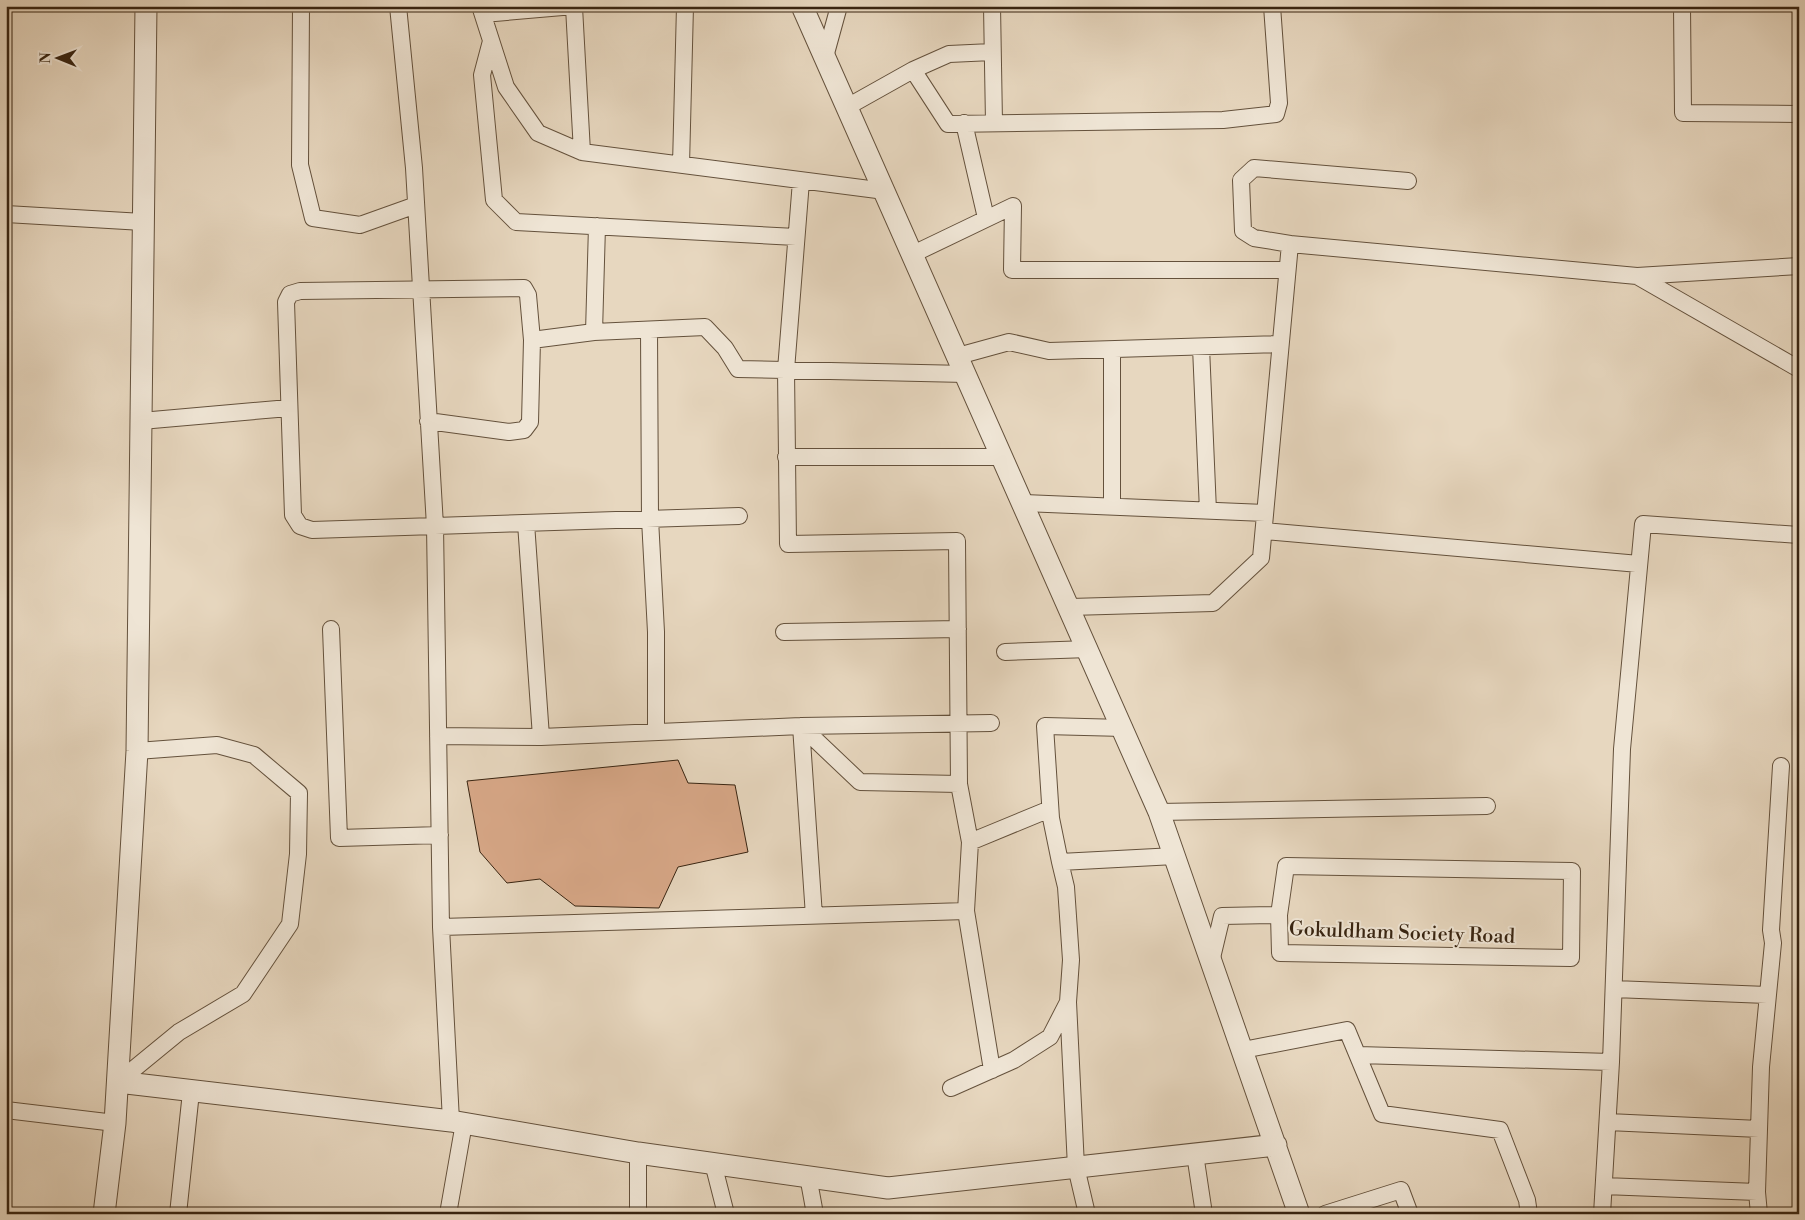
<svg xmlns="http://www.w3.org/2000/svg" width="1805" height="1220" font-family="'Libre Bodoni',serif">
	<rect width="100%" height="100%" fill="#e7d7bf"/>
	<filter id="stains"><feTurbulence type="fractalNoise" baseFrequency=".004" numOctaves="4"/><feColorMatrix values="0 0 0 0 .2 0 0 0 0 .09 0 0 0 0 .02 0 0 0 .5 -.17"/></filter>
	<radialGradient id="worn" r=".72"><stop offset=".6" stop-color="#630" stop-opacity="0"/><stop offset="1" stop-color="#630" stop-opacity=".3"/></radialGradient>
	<path fill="#d8a888" stroke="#382411" d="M678,760L688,783L735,785L748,852L678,867L659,908L575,906L540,879L507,883L480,852L467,781Z"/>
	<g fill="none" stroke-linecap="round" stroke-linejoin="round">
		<g stroke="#64513c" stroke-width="18">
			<path id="minor" d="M301,6L300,165L313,218L360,225L416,205
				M398,6L414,168L435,526L739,516
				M480,6L506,87L538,133L582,152L885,191
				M992,6L994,123
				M1682,6L1683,113L1799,114
				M574,7L582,152
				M483,14L574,6
				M491,41L482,75L494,200L516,222L796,237
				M825,57L839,6
				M913,70L949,54L992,52
				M847,107L913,70L948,124L1223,120L1276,114L1279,103L1272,6
				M964,123L986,218
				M681,165L685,6
				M801,181L786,370L788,544L957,541L959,784
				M6,214L143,222
				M1290,244L1254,238L1243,231L1241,180L1254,168L1408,181
				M913,254L1013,206L1012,270H1287
				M1637,276L1799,266
				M649,330L650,519L656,632V732
				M594,332L597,226
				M1201,347L1208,511
				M1112,350V507
				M958,356L1009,342L1049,351L1280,344
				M141,421L289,408
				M428,421L509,432L524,430L530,422L532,340L594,332L705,327L725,348L738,369L966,374
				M786,457H1003
				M1024,503L1265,513
				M1264,531L1639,564
				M1070,607L1213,603L1261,558L1290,244L1637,276L1799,369
				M331,629L339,838L440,835
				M784,632L958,629
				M1005,652L1089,649
				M801,726L860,782L959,784L970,842L1050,809
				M801,726L814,916
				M438,736L541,737L526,523
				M541,737L801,726L991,723
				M1159,812L1487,806
				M1060,862L1051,818L1045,726L1124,728
				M966,911L970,842
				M441,927L966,911L992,1070
				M1211,962L1222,916L1279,915L1280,953L1571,958L1572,871L1286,866L1279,915
				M1614,989L1767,995
				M1068,1002L1076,1167L1087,1214
				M1243,1050L1347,1030L1382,1114L1500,1130L1527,1200L1529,1214
				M1358,1055L1611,1062L1602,1214
				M1611,1062L1622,749L1643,524L1799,535
				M118,1082L179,1032L243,994L290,924L298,854L299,793L254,755L217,745L137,751
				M951,1088L1014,1060L1050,1037L1068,1002L1071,960L1066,887L1060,862L1175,856
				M6,1110L115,1123
				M451,1121L441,927L435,526L312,530L300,526L293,515L286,302L290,294L300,291L524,288L528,295L532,340
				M1608,1122L1759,1129
				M1195,1154L1204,1214
				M713,1163L726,1214
				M808,1176L815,1214
				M1604,1186L1757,1192
				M178,1214L191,1092
				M448,1214L464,1123
				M638,1214V1153
				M1325,1214L1401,1190L1410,1214
				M1759,1214L1757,1192L1761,1067L1773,943L1771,930L1781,766"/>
		</g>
		<g stroke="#64513c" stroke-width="23">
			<path id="tertiary" d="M802,6L1159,812L1299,1214
				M118,1082L451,1121L638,1153L888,1188L1276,1145
				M104,1214L115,1123L137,751L146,6"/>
		</g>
		<use href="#minor" stroke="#efe5d5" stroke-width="16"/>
		<use href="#tertiary" stroke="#efe5d5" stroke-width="21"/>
	</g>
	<g text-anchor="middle" stroke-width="4" stroke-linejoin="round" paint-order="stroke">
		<g font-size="20" fill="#382411" stroke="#efe5d5">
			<text transform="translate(1402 932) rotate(2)" y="7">Gokuldham Society Road</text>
		</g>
	</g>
	<rect width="1805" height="1220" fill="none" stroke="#e7d7bf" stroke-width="25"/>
	<rect x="8" y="8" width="1790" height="1205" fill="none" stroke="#382411" stroke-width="2.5"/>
	<rect x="12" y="12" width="1780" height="1195" fill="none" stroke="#382411"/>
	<g transform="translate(58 58) rotate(271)" stroke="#efe5d5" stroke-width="4" paint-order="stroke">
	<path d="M0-4L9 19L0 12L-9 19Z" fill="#382411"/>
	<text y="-8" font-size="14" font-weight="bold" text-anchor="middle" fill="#382411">N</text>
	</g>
	<rect width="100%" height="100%" filter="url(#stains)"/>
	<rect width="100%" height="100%" fill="url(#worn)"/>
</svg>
